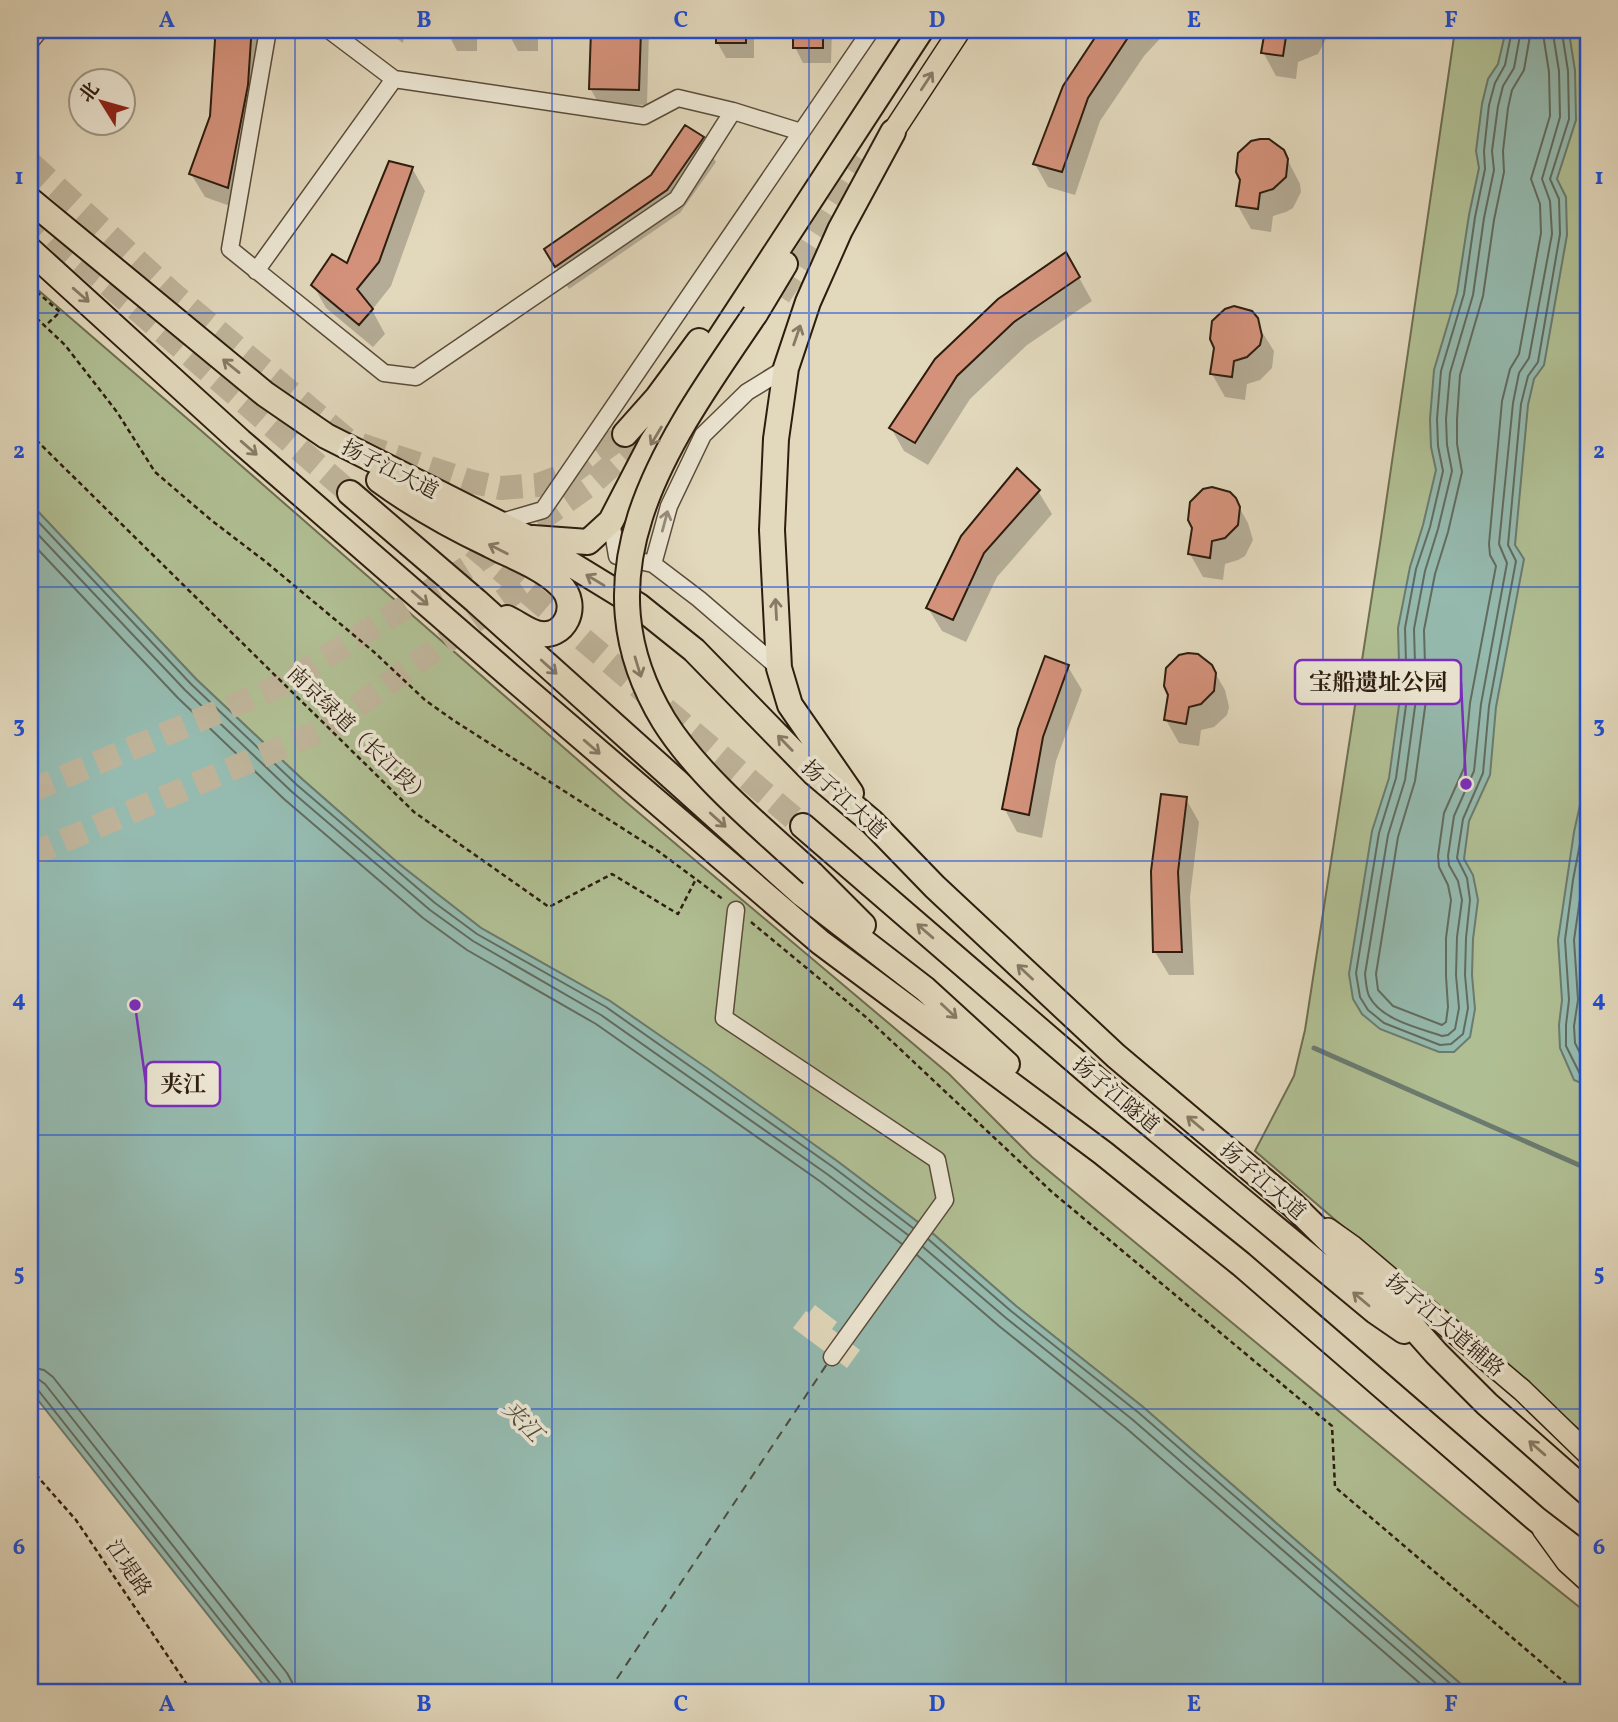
<svg xmlns="http://www.w3.org/2000/svg" width="1618" height="1722" font-family="Vollkorn,'Noto Serif SC',serif">
	<rect width="100%" height="100%" fill="#e2d8bc"/>
	<filter id="stains"><feTurbulence type="fractalNoise" baseFrequency=".00286" numOctaves="4"/><feColorMatrix values="0 0 0 0 .2 0 0 0 0 .09 0 0 0 0 .02 0 0 0 .5 -.17"/></filter>
	<radialGradient id="worn" r=".72"><stop offset=".6" stop-color="#630" stop-opacity="0"/><stop offset="1" stop-color="#630" stop-opacity=".3"/></radialGradient>
	<path fill="#b0bf93" stroke="#6e6e51" stroke-width="2" d="M1455,30H1588V1437L1255,1151L1294,1076L1305,1030L1381,537Z
		M30,283L197,427L626,802L949,1074L1032,1157L1463,1514L1588,1614V1692H1470L1143,1407L1016,1306L931,1232L837,1161L610,1001L481,928L399,864L302,779L196,679L30,503Z"/>
	<path fill="#95baaf" stroke="#6b7b6f" stroke-width="2" d="M1506,30H1573L1570,39L1575,70L1576,120L1557,179L1566,197L1567,235L1544,365L1534,379L1528,405L1515,545L1524,559L1496,707L1490,775L1469,821L1464,859L1473,875L1478,900L1473,939L1472,975L1475,1009L1470,1037L1454,1052H1439L1380,1029L1362,1014L1353,999L1349,974L1372,831L1389,778L1400,698L1398,628L1410,567L1423,525L1436,470L1431,447L1430,419L1434,370L1457,293L1469,215L1479,168L1476,151L1482,104L1488,79L1498,64Z
		M30,503L196,679L302,779L399,864L481,928L610,1001L707,1068L837,1161L931,1232L1016,1306L1143,1407L1470,1692H269L30,1390Z
		M1588,769V1086L1574,1080L1560,1048L1559,1025L1562,1000L1558,940L1574,832Z"/>
	<path fill="#e2d8bc" d="M815,1305L837,1322L832,1329L860,1350L847,1368L793,1328L806,1311L809,1313Z"/>
	<path fill="#0003" d="M214,30H256L263,63L241,210L205,197L191,174L211,116L217,40Z
		M385,30H405L403,43Z
		M451,30H477V51H457L451,39Z
		M512,30H538V51H518L512,40Z
		M592,30H649L647,105L599,104L590,88Z
		M718,30H754V58H726L717,42Z
		M795,30H832L831,63H803L795,47Z
		M1102,30H1168L1144,56L1100,121L1075,195L1048,187L1035,164L1064,87Z
		M1266,30H1324L1326,39L1318,54L1298,62L1296,79L1276,76L1263,52Z
		M702,139L716,162L680,213L569,289L546,250Z
		M1283,151L1300,184L1301,192L1293,208L1286,212L1273,216L1271,232L1251,229L1238,206Z
		M412,168L425,191L391,286L372,310L385,334L373,347L326,308L313,285L348,266Z
		M1066,254L1092,301L1027,345L970,399L928,465L904,451L891,428Z
		M1250,313L1274,351L1272,368L1260,380L1247,384L1245,400L1225,397L1212,374Z
		M1212,488L1221,489L1235,500L1248,523L1253,540L1245,556L1238,560L1225,564L1223,580L1203,577L1190,554Z
		M1038,491L1052,514L997,577L966,642L942,631L928,608Z
		M1211,666L1225,690L1229,707L1227,715L1214,727L1201,730L1199,746L1179,743L1166,720Z
		M1068,667L1082,690L1056,761L1042,838L1017,832L1004,808Z
		M1186,799L1199,822L1190,897L1194,975H1169L1155,952Z"/>
	<g fill="none" stroke-linecap="round" stroke-linejoin="round">
		<path stroke="#616c5f" stroke-width="2" d="M1512,30L1505,65L1495,83L1489,105L1484,151L1485,169L1475,217L1464,294L1441,371L1437,419L1438,446L1443,471L1430,527L1416,569L1405,628L1407,698L1396,778L1379,833L1356,973L1360,997L1368,1010L1384,1023L1440,1045L1451,1044L1463,1034L1468,1008L1465,975L1466,938L1470,900L1467,878L1457,858L1463,819L1483,773L1489,706L1516,561L1508,545L1521,404L1528,376L1538,362L1560,234L1559,199L1550,179L1569,119L1568,71L1563,39L1565,30
			M1521,30L1514,68L1503,86L1498,106L1492,151L1494,170L1484,218L1473,295L1450,373L1446,419L1447,445L1452,471L1438,529L1425,571L1414,629L1416,699L1405,780L1388,835L1365,974C1366,981 1366,989 1369,996C1381,1020 1419,1028 1442,1036L1448,1035L1455,1029L1459,1008L1456,975L1457,937L1462,900L1458,881L1449,865L1448,856L1454,816L1474,771L1481,704L1507,563L1499,544L1513,403L1519,373L1529,358L1552,234L1550,201L1542,179L1560,117L1559,71L1554,40L1556,30
			M1531,30L1524,70L1512,90L1508,108L1503,151L1504,172L1494,220L1483,296L1460,375L1457,419V444L1462,472L1448,532L1435,574L1424,630L1426,700L1415,781L1398,837L1376,974L1378,990L1393,1006L1442,1025L1446,1022L1448,1007L1446,976V938L1451,900L1448,885L1439,867L1438,856L1444,813L1464,768L1470,703L1496,566L1490,555L1489,544L1502,401L1510,369L1519,354L1541,233L1540,204L1531,179L1550,116L1549,72L1544,40L1545,30
			M30,513L191,684L297,785L435,903L477,934L606,1007L833,1167L913,1228
			M30,526L185,690L291,791L430,910L473,941L601,1015L827,1174L908,1235
			M30,541L178,698L284,799L423,918L467,950L596,1024L821,1182L902,1244
			M1588,802L1573,880L1565,940L1569,1000L1566,1025V1046L1580,1074L1588,1078
			M1588,844L1574,940L1578,1000L1574,1026L1575,1043L1588,1069
			M1588,911L1584,940L1588,997
			M928,1239L1011,1311L1139,1413L1460,1692
			M923,1247L1006,1318L1133,1420L1446,1692
			M917,1255L999,1326L1126,1428L1430,1692
			M30,1367L44,1370L53,1377L287,1673L292,1682L293,1692
			M30,1378L38,1379L45,1384L280,1681L283,1692
			M30,1386L38,1390L272,1686L274,1692"/>
		<path stroke="#6b7b6f" stroke-width="5" d="M1314,1048L1588,1169"/>
		<path stroke="#4c4c3f" stroke-width="2" stroke-dasharray="9 7" stroke-linecap="butt" d="M608,1692L827,1364"/>
	</g>
	<path fill="#d4927b" stroke="#2d1d0f" stroke-width="2" d="M212,30H249L251,39L248,85L228,188L189,174L210,116L215,40Z
		M591,30H641L639,90L589,89Z
		M716,30H746V43H716Z
		M793,30H823V48H793Z
		M1100,30H1133L1088,98L1062,172L1033,164L1063,86Z
		M1265,30H1287L1283,56L1261,53Z
		M685,125L704,137L667,190L555,267L544,249L651,175Z
		M1260,139H1269L1284,150L1288,159L1286,177L1273,189L1260,193L1258,209L1236,206L1240,180L1236,172L1238,153L1251,141Z
		M389,161L413,167L379,262L357,289L373,309L359,325L311,285L332,254L347,263Z
		M1066,252L1080,277L1014,322L957,376L915,443L889,428L935,359L998,299Z
		M1234,306L1252,311L1258,318L1262,336L1260,345L1247,357L1234,361L1232,377L1210,374L1214,348L1210,339L1212,321L1225,309Z
		M1017,468L1040,490L984,553L953,620L926,608L961,536Z
		M1212,487L1230,492L1236,498L1240,507L1238,525L1225,538L1212,541L1210,558L1188,554L1192,528L1188,520L1190,502L1203,489Z
		M1188,653L1198,654L1212,665L1216,673L1214,691L1201,704L1189,707L1186,724L1164,720L1168,695L1164,686L1166,668L1179,655Z
		M1045,656L1069,665L1043,737L1029,815L1002,809L1018,729Z
		M1161,794L1187,797L1178,872L1182,952H1153L1151,871Z"/>
	<g fill="none" stroke-linecap="round" stroke-linejoin="round">
		<path stroke="#beb399" stroke-width="24" stroke-dasharray="24 12" stroke-linecap="butt" d="M30,163L172,293L346,439
			M30,211L68,250L350,493
			M779,296L866,162
			M361,445L469,481L501,488L538,485L571,473L622,436
			M473,546L803,826
			M30,791L282,685L515,537L591,484L636,444L661,415
			M30,855L327,728L541,573L558,558"/>
		<g stroke="#5a4c3a" stroke-width="19">
			<path id="minor" d="M268,30L230,249L384,373L416,377L677,199L733,111L801,132
				M329,30L394,79L644,116L678,98L733,111
				M30,42L40,30
				M256,271L394,79
				M611,521L617,556L653,564L669,506L703,435L747,392L786,368
				M498,523L543,510L871,30
				M653,564L699,599L779,668
				M736,910L724,1018L937,1160L945,1200L832,1357"/>
		</g>
		<g stroke="#2d1d0f" stroke-width="24">
			<path id="major" d="M893,132L960,30
				M1328,1229L1352,1246L1522,1390L1588,1454
				M1543,1529L1567,1562L1588,1581"/>
		</g>
		<g stroke="#2d1d0f" stroke-width="28">
			<path id="highway" d="M30,200L265,394L326,436L528,538L639,606L694,650L814,773L872,822L935,887L1116,1056L1293,1205L1389,1300L1436,1353L1487,1404L1588,1493
				M30,250L240,441L509,675L820,942L1103,1153L1241,1264L1536,1519L1588,1559
				M755,314L785,264
				M625,434L657,398L699,341
				M379,480C413,505 452,527 490,545C513,557 542,567 560,585C581,605 565,641 536,633C526,630 516,622 507,618
				M350,493L476,601L802,894L925,989L1007,1064
				M533,538L588,542L611,521L652,442L921,30
				M851,793L790,705L779,668L772,530L776,439L786,368L808,302L840,230L893,132
				M803,826L1103,1085L1375,1311L1404,1331
				M812,874L863,925"/>
		</g>
		<path stroke="#2d1d0f" stroke-width="2.5" stroke-dasharray="5 3.5" stroke-linecap="butt" d="M30,286L60,312L45,326
			M30,312L65,345L117,412L155,472L211,520L266,562L374,652L425,700L453,720L658,851L724,900
			M30,434L414,812L549,907L612,874L678,914L696,879
			M751,922L867,1018L1052,1192L1332,1426L1335,1487L1576,1692
			M30,1468L76,1520L192,1692"/>
		<use href="#minor" stroke="#ece6d3" stroke-width="16"/>
		<use href="#major" stroke="#e2d8bc" stroke-width="21"/>
		<use href="#highway" stroke="#e2d8bc" stroke-width="24"/>
		<g stroke="#2d1d0f" stroke-width="28" stroke-linecap="butt">
			<path id="highway-bridge" d="M755,314C670,439 572,570 664,721C699,777 763,829 812,874"/>
		</g>
		<use href="#highway-bridge" stroke="#e2d8bc" stroke-width="24"/>
	</g>
	<defs><path id="oneway-shaft" d="M-6 0H5M1.5-3L5.5 0L1.5 3" fill="none" stroke-width="1.6" stroke-linecap="round" stroke-linejoin="round" transform="scale(1.75)"/></defs>
	<g stroke="#887a66">
		<use href="#oneway-shaft" transform="translate(927 81) rotate(-57)"/>
		<use href="#oneway-shaft" transform="translate(81 295) rotate(41)"/>
		<use href="#oneway-shaft" transform="translate(797 335) rotate(-71)"/>
		<use href="#oneway-shaft" transform="translate(231 366) rotate(-141)"/>
		<use href="#oneway-shaft" transform="translate(656 436) rotate(121)"/>
		<use href="#oneway-shaft" transform="translate(249 448) rotate(41)"/>
		<use href="#oneway-shaft" transform="translate(498 549) rotate(-153)"/>
		<use href="#oneway-shaft" transform="translate(595 580) rotate(-149)"/>
		<use href="#oneway-shaft" transform="translate(420 598) rotate(41)"/>
		<use href="#oneway-shaft" transform="translate(776 609) rotate(-93)"/>
		<use href="#oneway-shaft" transform="translate(549 667) rotate(42)"/>
		<use href="#oneway-shaft" transform="translate(638 667) rotate(73)"/>
		<use href="#oneway-shaft" transform="translate(785 743) rotate(-134)"/>
		<use href="#oneway-shaft" transform="translate(592 747) rotate(41)"/>
		<use href="#oneway-shaft" transform="translate(718 820) rotate(42)"/>
		<use href="#oneway-shaft" transform="translate(925 931) rotate(-139)"/>
		<use href="#oneway-shaft" transform="translate(1025 972) rotate(-137)"/>
		<use href="#oneway-shaft" transform="translate(949 1011) rotate(43)"/>
		<use href="#oneway-shaft" transform="translate(1195 1123) rotate(-140)"/>
		<use href="#oneway-shaft" transform="translate(1361 1299) rotate(-140)"/>
		<use href="#oneway-shaft" transform="translate(1537 1448) rotate(-139)"/>
	</g>
	<use stroke="#968c7b" href="#oneway-shaft" transform="translate(665 521) rotate(-75)"/>
	<path fill="none" stroke="#1d4ed8" stroke-width="2" stroke-opacity="0.55" d="M295,30V1692M552,30V1692M809,30V1692M1066,30V1692M1323,30V1692M30,313H1588M30,587H1588M30,861H1588M30,1135H1588M30,1409H1588"/>
	<g text-anchor="middle" stroke-width="7" stroke-linejoin="round" paint-order="stroke">
		<g font-size="21" fill="#2d1d0f" stroke="#ece6d3">
			<text transform="translate(390 469) rotate(27)" y="7">扬子江大道</text>
			<text transform="translate(359 735) rotate(44)" y="7">南京绿道（长江段）</text>
			<text transform="translate(844 799) rotate(42)" y="7">扬子江大道</text>
			<text transform="translate(1116 1095) rotate(40)" y="7">扬子江隧道</text>
			<text transform="translate(1263 1181) rotate(41)" y="7">扬子江大道</text>
			<text transform="translate(1445 1325) rotate(40)" y="7">扬子江大道辅路</text>
			<text transform="translate(129 1568) rotate(56)" y="7">江堤路</text>
		</g>
		<g font-size="23" font-style="italic" fill="#4c4c3f" stroke="#ece6d3">
			<text transform="translate(523 1421) rotate(46)" y="8">夹江</text>
		</g>
	</g>
	<path fill="none" stroke="#7b2cbf" stroke-width="2.5" d="M1466 784L1461 682M135 1005L146 1084"/>
	<g fill="#7b2cbf" stroke="#ece6d3" stroke-width="2.5">
		<circle cx="1466" cy="784" r="7"/>
		<circle cx="135" cy="1005" r="7"/>
	</g>
	<g fill="#ece6d3" stroke="#7b2cbf" stroke-width="2.5">
		<rect x="1295" y="660" width="166" height="44" rx="7"/>
		<rect x="146" y="1062" width="74" height="44" rx="7"/>
	</g>
	<g font-size="23" text-anchor="middle" font-weight="bold" fill="#2d1d0f">
		<text x="1378" y="690">宝船遗址公园</text>
		<text x="183" y="1092">夹江</text>
	</g>
	<rect width="1618" height="1722" fill="none" stroke="#e2d8bc" stroke-width="77"/>
	<g transform="translate(102 102) rotate(307)"><circle r="33" fill="#ece6d3" stroke="#a09685" stroke-width="2"/>
	<path d="M0-5L12 26L0 18L-12 26Z" fill="#8f2418"/>
	<text y="-10" font-size="19" font-weight="bold" text-anchor="middle" fill="#2d1d0f">北</text>
	</g>
	<rect x="38" y="38" width="1542" height="1646" fill="none" stroke="#1d4ed8" stroke-width="2.5"/>
	<g font-size="23" text-anchor="middle" font-weight="bold" fill="#1d4ed8">
		<text x="167" y="27">A</text>
		<text x="424" y="27">B</text>
		<text x="681" y="27">C</text>
		<text x="937" y="27">D</text>
		<text x="1194" y="27">E</text>
		<text x="1451" y="27">F</text>
		<text x="19" y="184">1</text>
		<text x="1599" y="184">1</text>
		<text x="19" y="458">2</text>
		<text x="1599" y="458">2</text>
		<text x="19" y="732">3</text>
		<text x="1599" y="732">3</text>
		<text x="19" y="1006">4</text>
		<text x="1599" y="1006">4</text>
		<text x="19" y="1280">5</text>
		<text x="1599" y="1280">5</text>
		<text x="19" y="1554">6</text>
		<text x="1599" y="1554">6</text>
		<text x="167" y="1711">A</text>
		<text x="424" y="1711">B</text>
		<text x="681" y="1711">C</text>
		<text x="937" y="1711">D</text>
		<text x="1194" y="1711">E</text>
		<text x="1451" y="1711">F</text>
	</g>
	<rect width="100%" height="100%" filter="url(#stains)"/>
	<rect width="100%" height="100%" fill="url(#worn)"/>
</svg>
